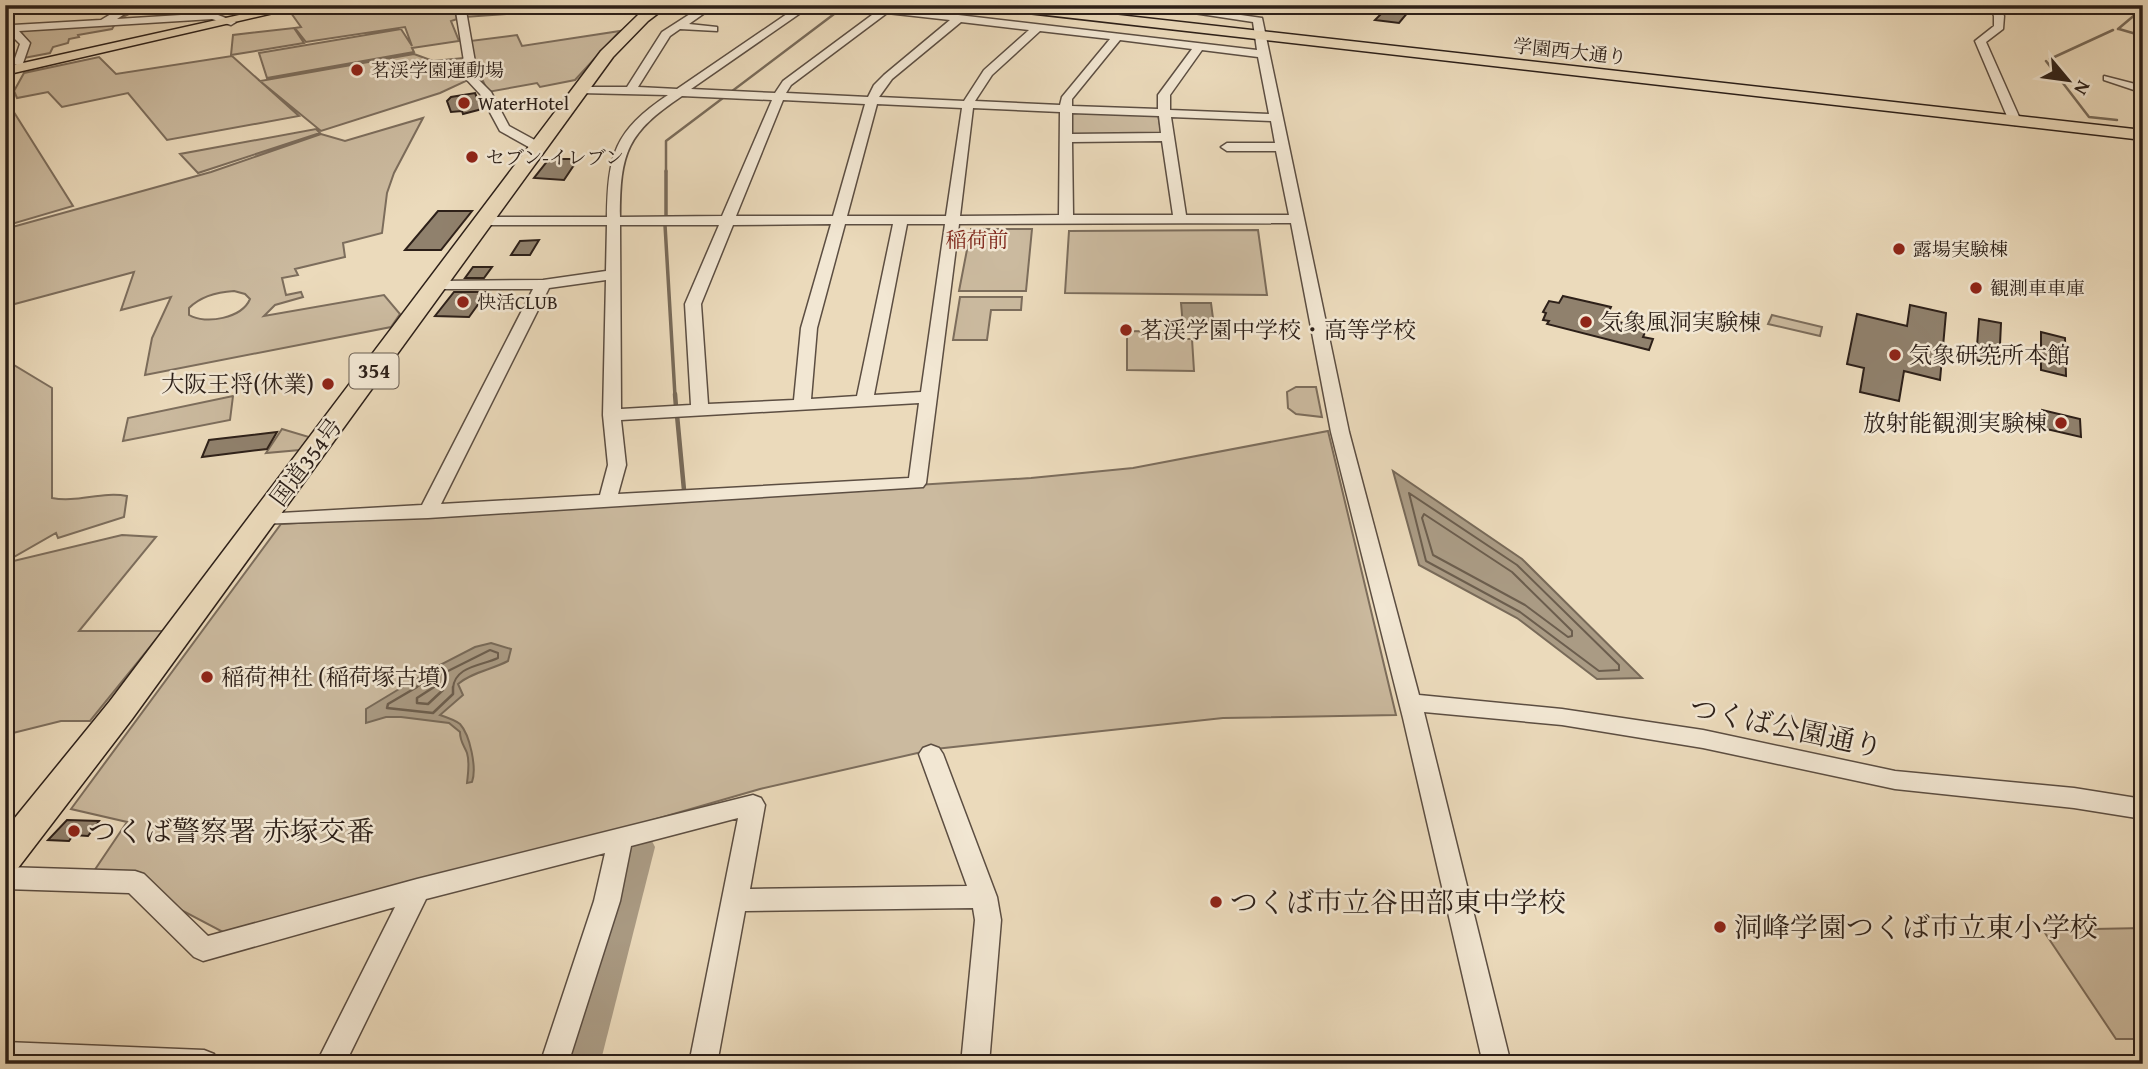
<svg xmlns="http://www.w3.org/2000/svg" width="2148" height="1069" font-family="'Gentium Book Plus','Noto Serif JP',serif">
	<rect width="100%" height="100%" fill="#ebdabb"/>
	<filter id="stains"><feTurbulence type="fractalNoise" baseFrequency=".00286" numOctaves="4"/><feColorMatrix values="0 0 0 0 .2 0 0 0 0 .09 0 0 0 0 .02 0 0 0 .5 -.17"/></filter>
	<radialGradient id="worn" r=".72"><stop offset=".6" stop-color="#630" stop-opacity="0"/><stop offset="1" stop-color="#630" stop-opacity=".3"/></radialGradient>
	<path fill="#cbba9f" stroke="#7c6d5c" stroke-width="2" fill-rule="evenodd" d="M138,5L198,9L185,17L162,19L168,14H142L153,6C135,5 131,17 113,20Z
		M326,5H453L457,19L451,21L459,41L412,48L414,52L267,78L259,53L401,29L412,46L405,27L306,42L295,28L301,27L291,13Z
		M543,5H587L586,12L564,14L562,10L465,17V11Z
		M115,24L112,29L78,35L79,37L69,39L68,43L53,47L50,53L24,58L29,42L18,29Z
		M294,28L304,43L231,55L233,35Z
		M620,31L575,80L540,87L537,83L488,92L476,66L470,41L517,35L522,46Z
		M414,54L433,61L463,58L466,81L440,93L321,131L260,81Z
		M232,56L299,116L167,140L128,93L62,107L48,92L17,98L14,91L24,73L99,57L116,74Z
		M5,98L73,206L5,226Z
		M1069,112L1158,115L1162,135L1071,136Z
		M423,118L394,173L387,193L382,233L343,243L345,257L295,269L298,275L282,278L286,295L301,292L303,297L275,305L264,316L384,295L400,314L391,327L145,375L152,338L171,297L121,310L134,272L11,305L5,286V229L211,172L321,134L345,141ZM234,291L245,294L250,299C242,318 206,325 189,315V308C201,296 218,292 234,291Z
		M316,129L320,133L198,173L180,154Z
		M971,229H1032L1026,291H959Z
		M1258,230L1267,295L1065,293L1069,231Z
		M960,297H1022L1021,310H991L987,340H953Z
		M1772,315L1822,327L1820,336L1768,324Z
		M5,321L9,355L14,365L52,388V498C77,503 102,491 127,496L124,517L58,538L56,533L5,562Z
		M1127,331L1184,332L1185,339H1192L1194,371L1127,370Z
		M1296,387H1316L1322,417L1296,414L1288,408L1287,392Z
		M233,396L230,420L123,441L128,418Z
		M282,429L309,437L300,450L266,453Z
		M1328,431L1396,715L1223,718L935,749L760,789L238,940L147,892L92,874L127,822L71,809L281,524L1031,478L1133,468Z
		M122,535L156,537L79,631H163L90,721H61L5,735V563Z
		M2143,928V1039H2116L2043,930Z"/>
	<path fill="#aa9b84" stroke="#786a59" stroke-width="2" d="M1181,303H1211L1214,326H1183Z
		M1393,471L1522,559L1642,678L1597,679L1517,618L1419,565Z
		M491,643L511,649L508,661C491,670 472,672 458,684L463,695L440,715C446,717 455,720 460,724C470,735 477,768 472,782L467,783C468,773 470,763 467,753C464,745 460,742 460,732L449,723L401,717H386L366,723V709L434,668L475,647Z"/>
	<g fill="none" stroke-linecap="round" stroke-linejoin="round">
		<path stroke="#6c5e4e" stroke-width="2" d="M1409,493L1517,565L1619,665V670L1599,671L1520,612L1426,561Z
			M1424,514L1512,572L1572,631V636L1568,637L1525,605L1433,555L1422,518Z
			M414,688L490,650L498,653V658C481,666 455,666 453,688
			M431,688L438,684L443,688"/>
		<path stroke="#6c5e4e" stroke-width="2.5" d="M417,687L388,704L387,708L433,713L453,694V687
			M434,687L417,698V703L428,704L443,690L442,687"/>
		<path stroke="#786a59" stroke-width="2.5" d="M2118,29L2143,8
			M2119,29L2143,36
			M2050,59L2113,30
			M2046,61L2089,117L2117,120
			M666,172V141L846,5"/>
		<path stroke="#786a59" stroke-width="3.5" d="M666,171V216
			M665,225L675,396"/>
		<path stroke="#786a59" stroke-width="4.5" d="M675,394L676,407
			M677,415L684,490"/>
		<path fill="#aa9b84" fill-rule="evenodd" d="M638,833L650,837L655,847L600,1064H561L621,847L626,837Z"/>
	</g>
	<path fill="#90816d" stroke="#2d2019" stroke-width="2" d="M1384,5H1414L1399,23L1375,20L1385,10Z
		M475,93L482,109L463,114L462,111L451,112L447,101L451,97Z
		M549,159H578L564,180L534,178Z
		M438,211H472L441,250H405Z
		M539,240L530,255H511L520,241Z
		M473,267H492L484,278H465Z
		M454,292H487L469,317L435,316Z
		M1563,296L1611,307L1606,318L1646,330L1643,337L1653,339L1649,350L1547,324L1549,321L1543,320L1546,313L1543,312L1549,301L1559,303Z
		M1910,305L1946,313L1940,380L1904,371L1899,401L1860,392L1864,368L1847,364L1857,314L1907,326Z
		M1979,319L2001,323L1999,366L1976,360Z
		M2041,332L2065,338L2066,376L2041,370Z
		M2042,410L2080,419L2081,437L2042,428Z
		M277,432L267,449L202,457L209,440Z
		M67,820L99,821L88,836L73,835L69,841L48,840Z"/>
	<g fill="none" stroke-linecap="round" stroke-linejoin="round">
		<g stroke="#5c4e42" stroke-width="3">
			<path id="minor" d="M16,5H28L5,19V12Z
				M126,5H138L117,19L213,13L236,22L231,25L212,19L19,31L30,43L22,66L13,64L20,44L5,29V21L13,25L101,20Z
				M455,5H465L478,79L491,92L509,126L542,144V150H534L500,131L480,94L467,80Z
				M704,5H716L689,24L717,27V31L680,29L670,36L638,87L677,89L800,5H812L691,89L775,93L783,81L876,12L840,5H873L1257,50L1253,22L1141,5H1170L1262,18L1349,432L1419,695L1562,709L1703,730L1895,771L2074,788L2143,799V819L2074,808L1895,789L1703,748L1562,725L1424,712L1511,1064H1483L1403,718L1331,432L1291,223L959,224L926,483L923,487L428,518L256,524L254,520L256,516L263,514L422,505L533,289H438L431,285L438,281L543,280L606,271L607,225H484L477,221L484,217H607C608,155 614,131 668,95L580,93L574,90L580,87H627L662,32ZM887,13L950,20L884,75L874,85L868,97L786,93L791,85ZM961,22L1029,30L984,70L964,101L879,97L892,79ZM1040,31L1110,39L1062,97L1060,105L975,101L992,75ZM1120,40L1192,49L1158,95V109L1072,106V99ZM1202,50L1258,57L1269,114L1170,110V95ZM682,96L772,100L722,216L620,217C620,152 627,133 682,96ZM783,100L865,104L833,216H736ZM877,104L962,108L946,216H847ZM973,108L1060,112L1059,215L960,216ZM1072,113L1159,116L1161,133L1072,134ZM1171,117L1271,121L1275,143H1227L1221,147L1227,151H1276L1289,215H1186ZM1162,141L1173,215H1073L1072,142ZM831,224L801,328L794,400L708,404L701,304L733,225ZM845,224H893L857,396L811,399L817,328ZM907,224H945L921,392L874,395ZM620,225H719L685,304L691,405L621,409ZM606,280L603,415L608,465L600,495L441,504L549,288ZM919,403L909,478L618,494L626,465L621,420Z
				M1989,5H1999L2004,16L2003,29L1986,42L2021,121L2015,125L2009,121L1975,41L1994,26V16Z
				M2104,76L2143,86V93L2104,80Z
				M931,745L939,748L943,754L997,897L1001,920L989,1064H961L975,920L973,908L745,911L717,1064H689L738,818L631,846L620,901L568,1064H540L594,901L605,853L426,899L345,1064H316L395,907L203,961L194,957L129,893L5,889V867L135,871L144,874L208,936L417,879L753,795L761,798L765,805L750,889L967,886L919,754L923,748Z
				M5,1042L204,1050L214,1054L218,1064H5Z"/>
		</g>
		<g stroke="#2d2019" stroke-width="3">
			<path id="major" d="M284,5H308L5,75V67Z
				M987,5H1029L2143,130V140L993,9Z"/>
		</g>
		<g stroke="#2d2019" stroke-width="3">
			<path id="highway" d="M652,5H669L648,21L613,57L132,719L18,868L5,872V830L110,701L601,51L638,15Z"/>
		</g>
		<use href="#minor" fill="#f2e7d3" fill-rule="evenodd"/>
		<use href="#major" fill="#ebdabb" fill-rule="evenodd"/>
		<use href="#highway" fill="#ebdabb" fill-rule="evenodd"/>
	</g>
	<g fill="#8f2418" stroke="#f2e7d3" stroke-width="2.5">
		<circle cx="357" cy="70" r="7"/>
		<circle cx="464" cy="103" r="7"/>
		<circle cx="472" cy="157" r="7"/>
		<circle cx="1899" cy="249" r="7"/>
		<circle cx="1976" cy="288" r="7"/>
		<circle cx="463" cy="302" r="7"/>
		<circle cx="1586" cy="322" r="7"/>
		<circle cx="1126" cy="330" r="7"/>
		<circle cx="1895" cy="355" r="7"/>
		<circle cx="328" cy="384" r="7"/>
		<circle cx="2061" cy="423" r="7"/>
		<circle cx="207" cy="677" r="7"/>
		<circle cx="74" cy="831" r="7"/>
		<circle cx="1216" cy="902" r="7"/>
		<circle cx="1720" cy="927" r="7"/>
	</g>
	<g text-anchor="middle" stroke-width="5" stroke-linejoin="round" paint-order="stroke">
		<g font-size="19" fill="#2d2019" stroke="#f2e7d3">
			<text transform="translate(1570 51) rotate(6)" y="7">学園西大通り</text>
		</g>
		<g font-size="19" fill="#2d2019" stroke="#f2e7d3" text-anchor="start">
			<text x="371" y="77">茗渓学園運動場</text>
			<text x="478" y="110">WaterHotel</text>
			<text x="486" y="164">セブン-イレブン</text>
			<text x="1913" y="256">露場実験棟</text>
			<text x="1990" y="295">観測車車庫</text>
			<text x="477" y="309">快活CLUB</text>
		</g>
		<g font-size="21" fill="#7a1f14" stroke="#f2e7d3">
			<text x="977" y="247">稲荷前</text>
		</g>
		<rect fill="#f2e7d3" stroke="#685c51" stroke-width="2" x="349.5" y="353.5" width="49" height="35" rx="5"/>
		<g font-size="21" font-weight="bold" fill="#2d2019">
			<text x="374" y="378">354</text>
		</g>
		<g font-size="23" fill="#2d2019" stroke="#f2e7d3" text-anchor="start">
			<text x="1600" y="330">気象風洞実験棟</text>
			<text x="1140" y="338">茗渓学園中学校・高等学校</text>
			<text x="1909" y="363">気象研究所本館</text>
			<text x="314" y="392" text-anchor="end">大阪王将(休業)</text>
			<text x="2047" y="431" text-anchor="end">放射能観測実験棟</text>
			<text x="221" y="685">稲荷神社 (稲荷塚古墳)</text>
		</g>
		<g font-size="23" fill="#2d2019" stroke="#f2e7d3">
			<text transform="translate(306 462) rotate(-53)" y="8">国道354号</text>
		</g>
		<g font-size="28" fill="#2d2019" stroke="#f2e7d3">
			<text transform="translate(1786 727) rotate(12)" y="10">つくば公園通り</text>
		</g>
		<g font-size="28" fill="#2d2019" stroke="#f2e7d3" text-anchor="start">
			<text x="88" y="841">つくば警察署 赤塚交番</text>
			<text x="1230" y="912">つくば市立谷田部東中学校</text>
			<text x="1734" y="937">洞峰学園つくば市立東小学校</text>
		</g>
	</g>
	<rect width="2148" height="1069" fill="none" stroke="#ebdabb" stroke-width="28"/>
	<rect x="7" y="7" width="2134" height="1055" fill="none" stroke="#2d2019" stroke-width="3.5"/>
	<rect x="14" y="14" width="2120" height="1041" fill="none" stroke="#2d2019" stroke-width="2"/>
	<g transform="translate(2068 80) rotate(119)" stroke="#f2e7d3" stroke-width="5" paint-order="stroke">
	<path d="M0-5L12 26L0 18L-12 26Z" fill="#2d2019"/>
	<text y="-10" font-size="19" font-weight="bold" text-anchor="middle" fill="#2d2019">N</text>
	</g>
	<rect width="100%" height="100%" filter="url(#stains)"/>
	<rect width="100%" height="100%" fill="url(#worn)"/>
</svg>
